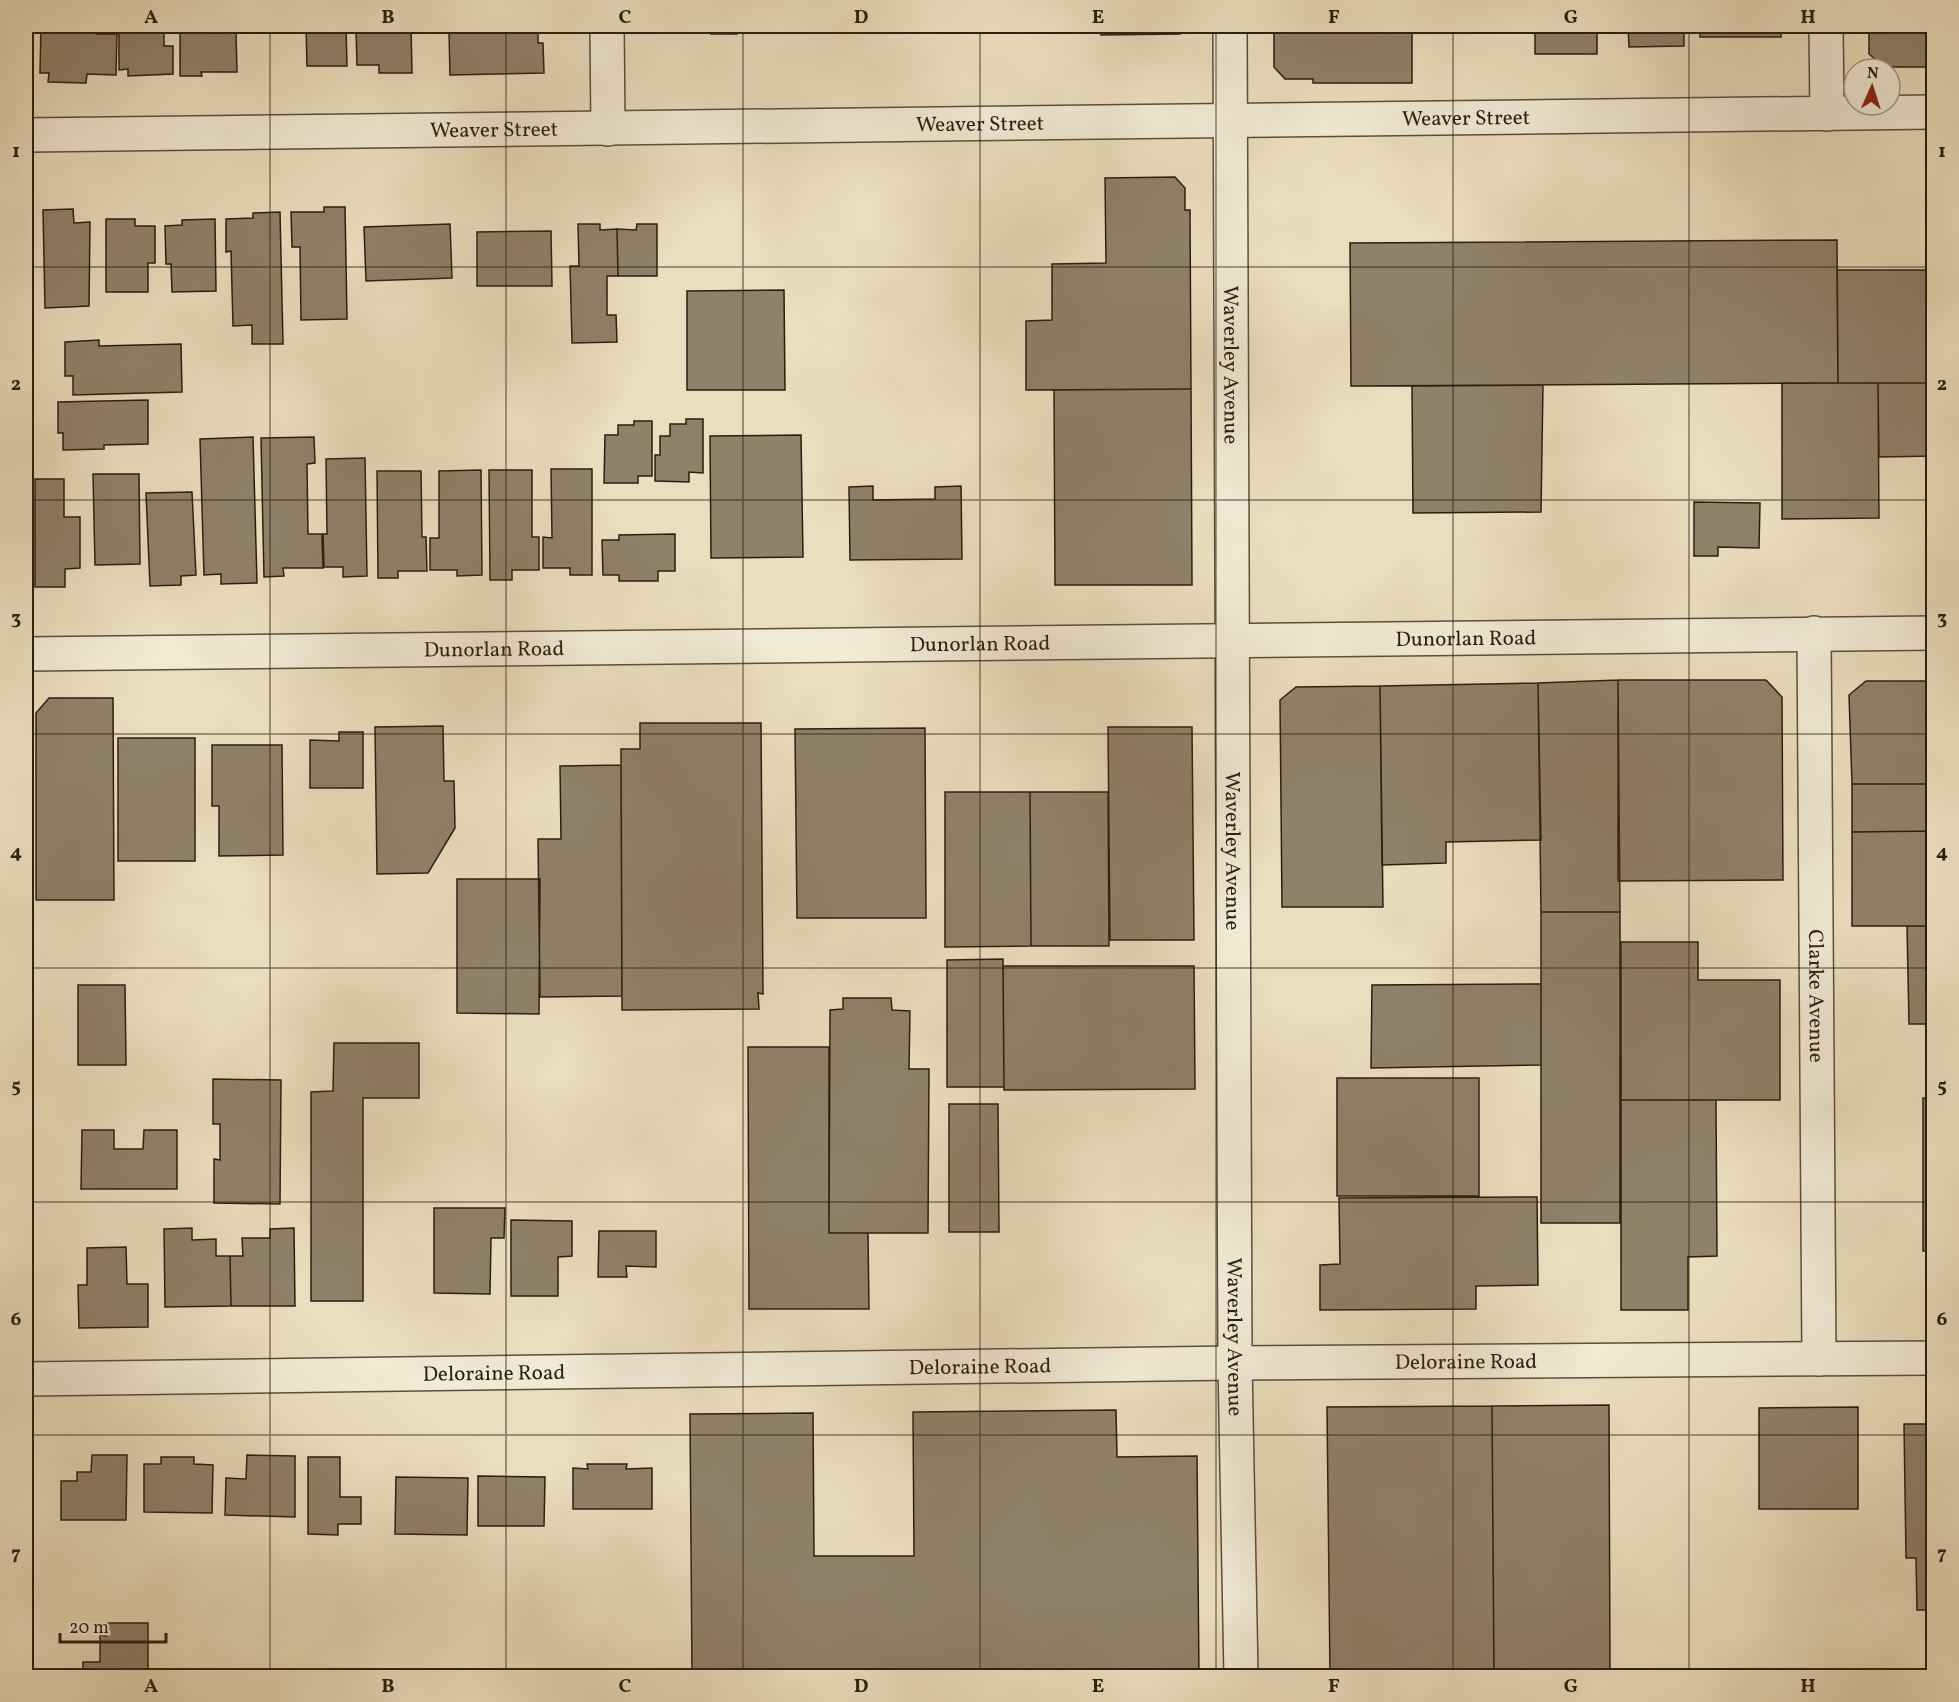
<svg xmlns="http://www.w3.org/2000/svg" width="1959" height="1702" font-family="Vollkorn,serif">
	<rect width="100%" height="100%" fill="#eadebe"/>
	<filter id="stains"><feTurbulence type="fractalNoise" baseFrequency=".00333" numOctaves="4"/><feColorMatrix values="0 0 0 0 .2 0 0 0 0 .09 0 0 0 0 .02 0 0 0 .5 -.17"/></filter>
	<radialGradient id="worn" r=".72"><stop offset=".6" stop-color="#630" stop-opacity="0"/><stop offset="1" stop-color="#630" stop-opacity=".3"/></radialGradient>
	<path fill="#8f816a" stroke="#2c1d10" stroke-width="1.5" d="M41,26H98L97,34H117L116,75L87,74L86,83L48,82L49,73H40Z
		M119,26H164V46H173V74L128,76V69L119,70Z
		M180,26H226V32H236L237,72H201L202,76H180Z
		M306,26H346L347,66H307Z
		M367,26H411L412,73H379V65H357L356,30H367Z
		M497,26H538V43H543L544,73L450,75L449,32H497Z
		M711,26H737V34H711Z
		M1100,26H1180V34L1101,35Z
		M1274,26H1305V28H1274Z
		M1305,26H1412V83H1313V79H1285L1274,67V28H1305Z
		M1535,26H1597V54H1535Z
		M1628,26H1684V46L1629,47Z
		M1700,26H1781V37H1700Z
		M1869,26H1934V67H1884L1869,54Z
		M1175,177L1185,188V210H1190L1191,389L1026,390V321L1052,320V264L1106,263L1105,178Z
		M324,207H345L347,319L301,320L300,247H292L291,212H324Z
		M73,209L74,223L90,222L89,306L45,308L43,210Z
		M280,212L283,344H252V325L233,326L231,251L226,252V219L253,218V213Z
		M106,219H135V226H155V263H148V292H106Z
		M215,219L216,291L172,292L171,264H166L165,226L182,225V220Z
		M450,224L452,278L366,281L364,227Z
		M578,224H600V230L617,229L618,276H607V315H616L617,342L572,343L570,266H579Z
		M637,224H657V276H618L617,229L636,230Z
		M551,231L552,286H477V232Z
		M1837,240L1838,383L1351,386L1350,243Z
		M1837,270H1934V383H1838Z
		M784,290L785,390H687V291Z
		M99,340V346L181,344L182,392L73,395V376H65V342Z
		M1782,383H1878L1879,518L1782,519Z
		M1878,383H1934V456L1879,457Z
		M1543,385L1541,512L1413,513L1412,386Z
		M1191,389L1192,585H1055L1054,390Z
		M148,400V444L104,445V449L63,450V433H58V402Z
		M686,419H703V473L689,472V482L655,481V455H660V436H670V424H686Z
		M634,421H652V476H638V483H604L605,435H618V425H634Z
		M801,435L803,557L711,558L710,436Z
		M253,437L257,583L221,584V574L204,575L200,439Z
		M314,437L315,463L307,464L308,534H322L323,568H283L284,576L264,577L261,438Z
		M365,458L367,576L343,577V567H324L323,534H327L326,459Z
		M551,469H592V575H570V568H543V537L552,538Z
		M481,470L482,575L457,576V570H430V538H439V471Z
		M489,470H532V537H539V570H512V580H490Z
		M377,471H421L422,537H426L427,571H398V578H378Z
		M93,474H139L140,564L95,565Z
		M35,479H64V517H80V568L65,569V587H35Z
		M873,486V500L935,499V487L961,486L962,559L850,560L849,487Z
		M192,492L196,575L181,576V585L150,586L146,493Z
		M1694,502L1760,503L1759,548L1718,547V556H1694Z
		M675,534V571H658V581H619V575H603L602,540H619V535Z
		M1618,680L1620,912H1541L1538,683Z
		M1618,680H1766L1782,697L1783,880L1618,881Z
		M1866,681H1934V784H1852L1849,695Z
		M1538,683L1541,840L1446,842V863L1382,865L1380,686Z
		M1380,686L1383,907H1282L1280,700L1296,687Z
		M49,698H113L114,900H36V713Z
		M640,723H761L763,994L758,993L759,1009L622,1010L621,749H640Z
		M443,726L444,781H454L455,828L428,873L377,874L375,727Z
		M1108,727H1192L1194,940H1110Z
		M925,728L926,918H797L795,729Z
		M339,732H363V788H310V740L339,741Z
		M118,738H195V861H118Z
		M212,745H282L283,855L219,856V806H212Z
		M621,765L622,996L540,997L538,839H561L560,766Z
		M1852,784H1934V831L1852,832Z
		M945,792H1030L1031,946L945,947Z
		M1030,792H1108L1109,946H1031Z
		M1934,831V926H1852V832Z
		M457,879H540L539,1014L457,1013Z
		M1541,912H1620V1223H1541Z
		M1907,926H1934V1024H1909Z
		M1621,942H1698V980H1780V1100H1621Z
		M1003,959L1004,1087H947V960Z
		M1003,966H1194L1195,1089L1004,1090Z
		M1541,984V1065L1371,1068L1372,985Z
		M78,985H125L126,1065H78Z
		M843,998H891L892,1010L910,1011L909,1069H929L928,1233H829L830,1010L843,1009Z
		M334,1043H419V1098H363V1301H311V1092L333,1091Z
		M748,1047H829V1233H868L869,1309H749Z
		M1337,1078H1479V1196H1337Z
		M213,1079L281,1080L280,1204L214,1203V1159L220,1160V1124H213Z
		M1923,1098H1934V1251H1923Z
		M1621,1100H1716L1717,1256L1688,1257V1310H1621Z
		M949,1104H998L999,1232H949Z
		M82,1130H114V1149H143L144,1130H177V1189H81Z
		M1537,1197L1538,1285L1476,1286V1309L1320,1310V1265L1340,1264L1339,1198Z
		M434,1208H505L504,1238H491L490,1294L434,1293Z
		M511,1220L572,1221V1256L558,1257V1296H511Z
		M192,1228V1240L216,1239V1256H230L231,1306L165,1307L164,1229Z
		M294,1228L295,1306H231L230,1256H243L242,1238H270V1229Z
		M599,1231H656V1267L626,1266L627,1277H598Z
		M126,1247L127,1284H148V1327L79,1328L78,1285H87V1248Z
		M1609,1405L1610,1676H1494L1492,1406Z
		M1492,1406L1494,1676H1330L1327,1407Z
		M1858,1407V1509H1759V1408Z
		M1116,1410L1117,1457L1197,1456L1199,1676H692L690,1414L813,1413L814,1556H914L913,1412Z
		M1904,1424H1934V1610H1917L1916,1558H1906Z
		M92,1455H127L126,1520H61V1481H77V1472H91Z
		M247,1455L295,1456V1517L225,1515L226,1478L246,1479Z
		M161,1457H194V1464L213,1465L212,1513L144,1512V1464H161Z
		M308,1457H340V1497H361V1524H338V1535L308,1534Z
		M587,1464H627L626,1469L652,1468V1509H573V1468L588,1469Z
		M478,1476L545,1477L544,1526H478Z
		M396,1477L468,1478L467,1535L395,1534Z
		M106,1623H148V1676H83V1662H100V1635L106,1636Z"/>
	<g fill="none" stroke-linecap="round" stroke-linejoin="round">
		<g stroke="#5c4d3c" stroke-width="36">
			<g id="street">
				<path d="M607,26L608,129"/>
				<path id="s1" d="M1230,26L1235,1363L1241,1676"/>
				<path d="M1826,26L1827,114"/>
				<path id="s2" d="M26,135L1934,112"/>
				<path id="s3" d="M1814,633L1819,1359"/>
				<path id="s4" d="M26,654L1934,633"/>
				<path id="s5" d="M26,1379L1235,1363L1934,1358"/>
			</g>
		</g>
		<use href="#street" stroke="#f1ead5" stroke-width="33"/>
	</g>
	<path fill="none" stroke="#2c1d10" stroke-width="1.5" stroke-opacity="0.55" d="M270,26V1676M506,26V1676M743,26V1676M980,26V1676M1216,26V1676M1453,26V1676M1689,26V1676M26,267H1934M26,500H1934M26,734H1934M26,968H1934M26,1202H1934M26,1435H1934"/>
	<g text-anchor="middle" stroke-width="4.5" stroke-linejoin="round" paint-order="stroke">
		<g font-size="21" fill="#2c1d10" stroke="#f1ead5">
			<text dy="7" stroke="none"><textPath href="#s2" startOffset="1440">Weaver Street</textPath></text>
			<text dy="7" stroke="none"><textPath href="#s2" startOffset="954">Weaver Street</textPath></text>
			<text dy="7" stroke="none"><textPath href="#s2" startOffset="468">Weaver Street</textPath></text>
			<text dy="7" stroke="none"><textPath href="#s1" startOffset="339">Waverley Avenue</textPath></text>
			<text dy="7" stroke="none"><textPath href="#s4" startOffset="1440">Dunorlan Road</textPath></text>
			<text dy="7" stroke="none"><textPath href="#s4" startOffset="954">Dunorlan Road</textPath></text>
			<text dy="7" stroke="none"><textPath href="#s4" startOffset="468">Dunorlan Road</textPath></text>
			<text dy="7" stroke="none"><textPath href="#s1" startOffset="825">Waverley Avenue</textPath></text>
			<text dy="7" stroke="none"><textPath href="#s3" startOffset="363">Clarke Avenue</textPath></text>
			<text dy="7" stroke="none"><textPath href="#s1" startOffset="1311">Waverley Avenue</textPath></text>
			<text dy="7" stroke="none"><textPath href="#s5" startOffset="1440">Deloraine Road</textPath></text>
			<text dy="7" stroke="none"><textPath href="#s5" startOffset="954">Deloraine Road</textPath></text>
			<text dy="7" stroke="none"><textPath href="#s5" startOffset="468">Deloraine Road</textPath></text>
		</g>
	</g>
	<rect width="1959" height="1702" fill="none" stroke="#eadebe" stroke-width="66"/>
	<g transform="translate(1872 87) rotate(3)"><circle r="28" fill="#f1ead5" stroke="#a29886" stroke-width="1.5"/>
	<path d="M0-4.5L10 22L0 15L-10 22Z" fill="#8f2418"/>
	<text y="-9" font-size="16" font-weight="bold" text-anchor="middle" fill="#2c1d10">N</text>
	</g>
	<path d="M60 1633v9h106v-9" fill="none" stroke="#2c1d10" stroke-width="3"/>
	<text x="69" y="1633" font-size="18" fill="#2c1d10" stroke="#f1ead5" stroke-width="4.5" paint-order="stroke">20 m</text>
	<rect x="33" y="33" width="1893" height="1636" fill="none" stroke="#2c1d10" stroke-width="2"/>
	<g font-size="20" text-anchor="middle" font-weight="bold" fill="#2c1d10">
		<text x="151" y="23">A</text>
		<text x="388" y="23">B</text>
		<text x="625" y="23">C</text>
		<text x="861" y="23">D</text>
		<text x="1098" y="23">E</text>
		<text x="1334" y="23">F</text>
		<text x="1571" y="23">G</text>
		<text x="1808" y="23">H</text>
		<text x="16" y="157">1</text>
		<text x="1942" y="157">1</text>
		<text x="16" y="390">2</text>
		<text x="1942" y="390">2</text>
		<text x="16" y="624">3</text>
		<text x="1942" y="624">3</text>
		<text x="16" y="858">4</text>
		<text x="1942" y="858">4</text>
		<text x="16" y="1092">5</text>
		<text x="1942" y="1092">5</text>
		<text x="16" y="1325">6</text>
		<text x="1942" y="1325">6</text>
		<text x="16" y="1559">7</text>
		<text x="1942" y="1559">7</text>
		<text x="151" y="1692">A</text>
		<text x="388" y="1692">B</text>
		<text x="625" y="1692">C</text>
		<text x="861" y="1692">D</text>
		<text x="1098" y="1692">E</text>
		<text x="1334" y="1692">F</text>
		<text x="1571" y="1692">G</text>
		<text x="1808" y="1692">H</text>
	</g>
	<rect width="100%" height="100%" filter="url(#stains)"/>
	<rect width="100%" height="100%" fill="url(#worn)"/>
</svg>
